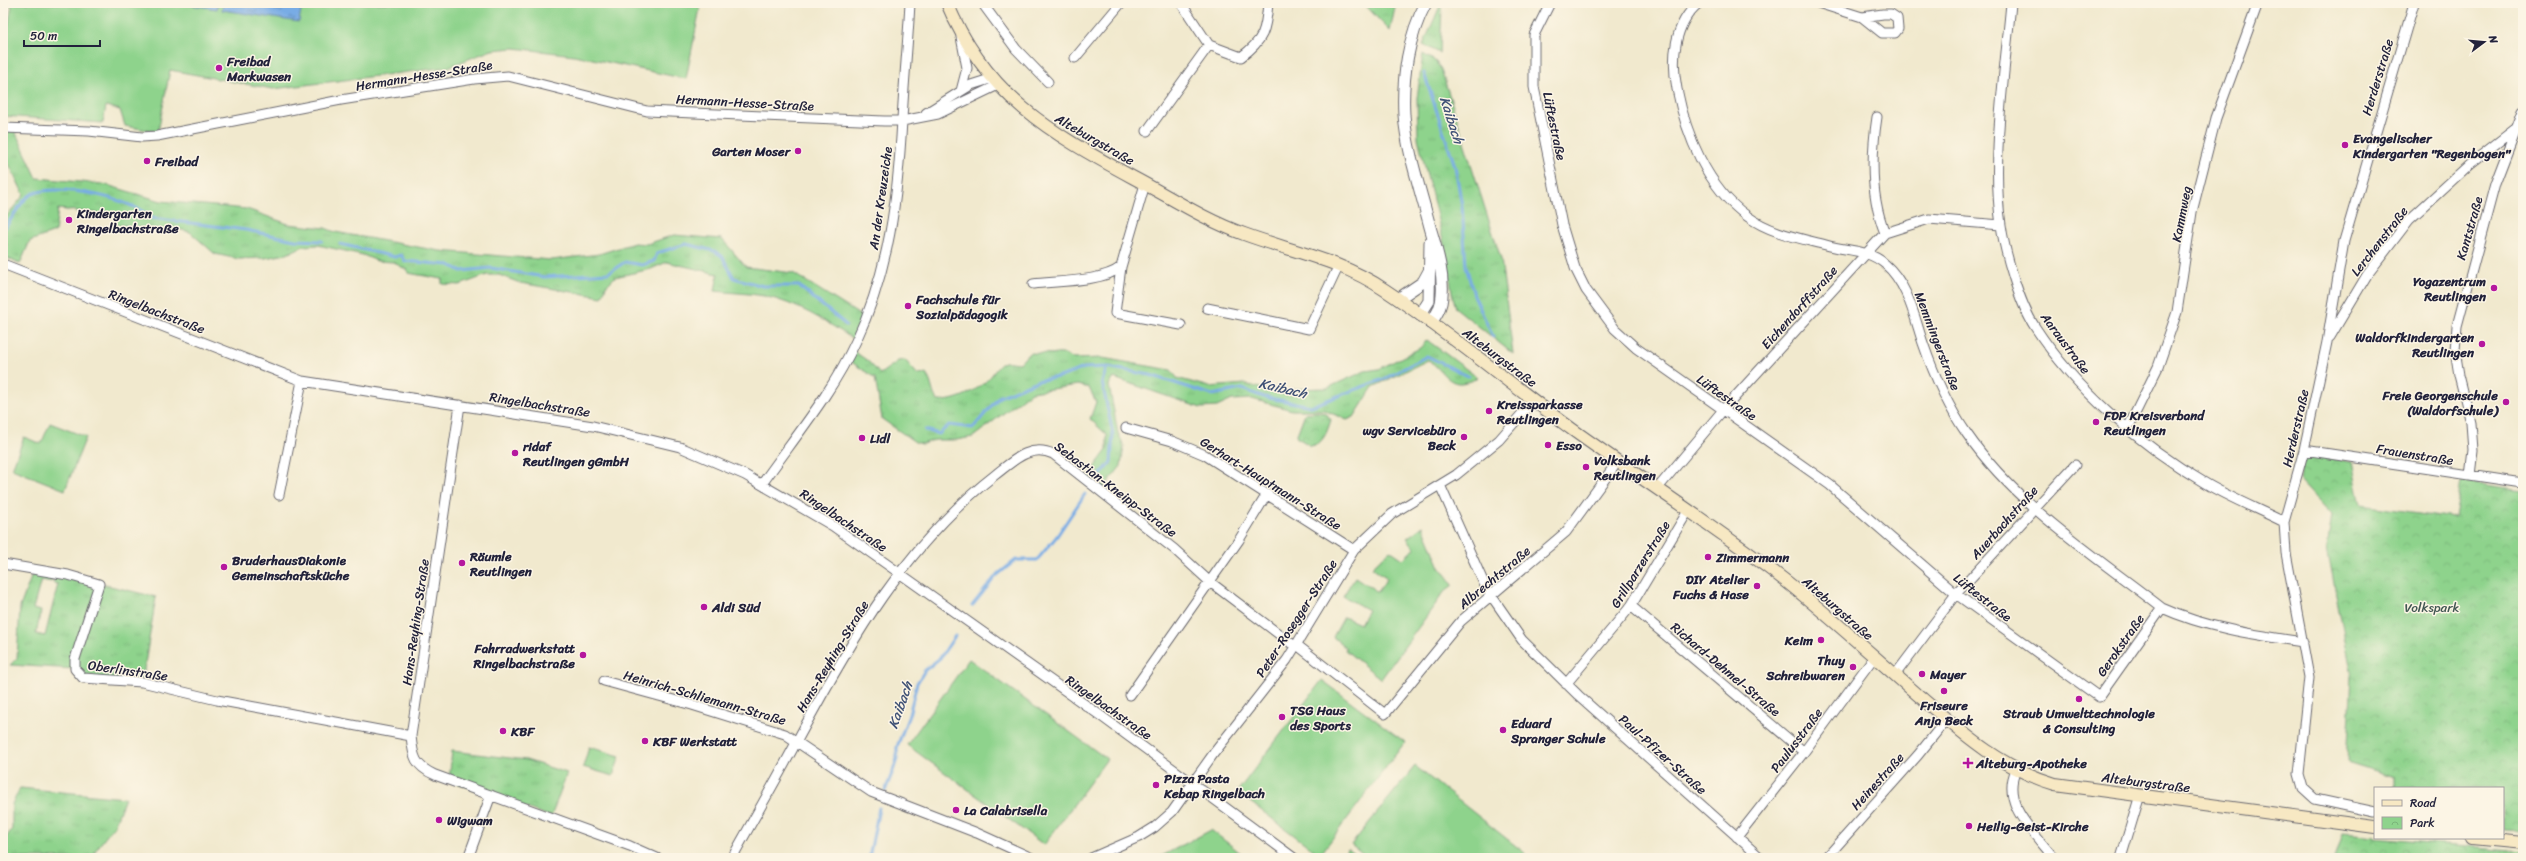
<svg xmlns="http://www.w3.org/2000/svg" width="2526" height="861" font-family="Sriracha,sans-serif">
	<defs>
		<pattern id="grass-tufts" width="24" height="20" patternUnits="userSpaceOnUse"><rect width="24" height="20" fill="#8ed38c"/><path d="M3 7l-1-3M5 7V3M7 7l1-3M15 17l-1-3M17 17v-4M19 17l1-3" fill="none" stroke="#7ab57a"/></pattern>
		<pattern id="park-crowns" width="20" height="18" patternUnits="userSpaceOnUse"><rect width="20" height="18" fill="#8ed38c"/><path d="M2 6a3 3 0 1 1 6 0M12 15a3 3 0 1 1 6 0" fill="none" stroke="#7ab57a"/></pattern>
		<pattern id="water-ripples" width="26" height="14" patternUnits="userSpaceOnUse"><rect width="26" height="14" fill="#78ace5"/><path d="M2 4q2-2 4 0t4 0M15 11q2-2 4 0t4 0" fill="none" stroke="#628cbb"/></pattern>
	</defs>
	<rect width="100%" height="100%" fill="#fcf5e5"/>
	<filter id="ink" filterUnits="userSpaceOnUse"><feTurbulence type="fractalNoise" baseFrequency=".025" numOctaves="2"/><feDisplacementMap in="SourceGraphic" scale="8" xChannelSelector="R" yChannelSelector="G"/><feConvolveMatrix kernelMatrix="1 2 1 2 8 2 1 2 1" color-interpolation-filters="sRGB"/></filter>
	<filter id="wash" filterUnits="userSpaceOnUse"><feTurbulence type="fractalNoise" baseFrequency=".012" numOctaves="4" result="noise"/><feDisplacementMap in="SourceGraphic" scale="16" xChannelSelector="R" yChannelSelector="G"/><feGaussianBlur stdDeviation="0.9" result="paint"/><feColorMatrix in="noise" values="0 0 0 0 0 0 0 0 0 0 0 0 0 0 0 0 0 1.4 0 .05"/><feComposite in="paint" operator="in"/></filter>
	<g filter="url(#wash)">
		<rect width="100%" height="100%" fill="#f1e9ce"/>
		<path fill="url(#grass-tufts)" stroke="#587a64" d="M1364,3H1396L1390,31L1366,6Z
			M1440,6L1442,7L1440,53L1423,45Z
			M1423,54L1435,61L1441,69L1501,259L1513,354L1456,308L1452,293L1447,257L1418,138L1417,98Z
			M15,131L37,178L103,184L161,201L247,209L288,224L325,228L335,232L440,251L552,260L599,254L634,243L647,244L674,235L722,239L746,267L793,273L863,317L853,339C826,321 796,303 764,296C748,293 731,293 715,291L718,274L667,262L651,269L615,277L606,286L602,297L520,283L499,275H487L460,285L442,284V279L408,273L407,270L393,262L377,261L363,255L318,245L303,246L287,254L265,258L238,259L215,254L190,232L178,229L163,230L116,225L113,215L58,209L55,232L30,241L20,264L3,256V220L24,195L3,152V132Z
			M1427,340L1477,377C1475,380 1471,381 1466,382C1448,388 1441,367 1428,360L1373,387L1354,417L1347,420L1324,410H1292L1252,399L1232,400L1217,407L1201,408L1114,378L1109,385L1118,433L1124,446L1121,466L1102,490L1087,477L1107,450V435L1090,419L1096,402L1089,388L1078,385L1031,392L973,437L956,440H935L922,444L915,442L882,419L875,378L847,359L852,350L868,361L880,374L898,361L905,360L918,375L926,374C933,383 931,393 938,401C956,402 979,390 990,377C995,372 998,364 1005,362C1009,361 1016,363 1020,363L1029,353L1064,354L1074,359L1102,358L1171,370L1177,378L1209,387L1245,384L1283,394L1293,389L1327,388L1365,371L1379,369L1420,348Z
			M34,569L54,572L51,582L41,580L33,609L41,611L36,634L45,636L58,584L53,583L56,573L156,597L142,682L83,678L74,669L10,665L17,658L20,607Z
			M452,751L526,760L567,773L551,817L449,780Z
			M20,788L125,798L114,826L95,851L94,858H3V842L12,829V804Z"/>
		<path fill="url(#park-crowns)" stroke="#587a64" d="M1317,412L1326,413L1331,420C1327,431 1324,444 1311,446L1296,437L1305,413Z
			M2304,454L2352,462L2361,505L2455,518L2461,482L2523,490V831L2503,830V788H2395V777L2347,762L2352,676L2327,548L2332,515L2300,480Z
			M2343,833L2375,836V838L2523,851V858H2335Z"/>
		<path fill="#8ed38c" stroke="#587a64" d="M5,3H701L686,79L574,55L514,48L492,50L448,67L273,89L170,70L158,132L125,126L120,110L106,106L103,123L3,116V52L12,6Z
			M50,423L86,437L65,490L12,469L24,437L41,444Z
			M1423,526L1440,567L1453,585L1445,591L1381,679L1345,650L1346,648L1333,637L1344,617L1360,624L1368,610L1343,596L1355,577L1378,592L1387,578L1372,567L1390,550L1403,559L1415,548L1407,538Z
			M969,659L1107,759L1044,845L907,745Z
			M1322,680L1405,742L1320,855L1237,792Z
			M589,747L620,756L613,776L583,767Z
			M1415,766L1531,858H1367L1351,845Z
			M1211,830L1247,858H1158Z
			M1348,849L1360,858H1346L1343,855Z"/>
		<path fill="url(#water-ripples)" stroke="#4d6790" d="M178,3H218L217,9Z
			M223,3H302L299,22L222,10Z"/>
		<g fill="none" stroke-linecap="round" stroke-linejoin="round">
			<path stroke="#78ace5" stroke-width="3" d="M1424,73L1455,166L1462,206L1466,266L1474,295L1493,337
				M3,230C12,220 19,203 29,196C51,180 135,199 151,218L246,230L295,240L322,241
				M340,244L395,257L401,255L405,261L450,265L461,271L491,268L544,277L608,273L625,262L642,265L654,261L657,253L686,244L714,251L722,256L734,278L763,286H799L846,325
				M925,430L939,434L949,425L973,428L999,397L1037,381L1063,376L1084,368L1107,367L1150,375L1212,395L1242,389L1264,397L1311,406L1384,379L1427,356L1468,376
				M1097,479L1111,462L1113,434L1102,382L1107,367
				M972,606L996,576L1016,560H1037L1057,536L1085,494
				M885,791L893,771L897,759V747L909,715L917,683L925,670L940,658L955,636
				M869,858L879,808"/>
		</g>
	</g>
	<g filter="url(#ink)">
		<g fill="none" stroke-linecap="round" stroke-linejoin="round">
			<g stroke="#6a686e" stroke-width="11">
				<path id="minor" d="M989,3L985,7L1016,49L1048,82
					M1181,3L1209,45L1241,57C1264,40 1266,30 1268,3
					M1550,3L1534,35V87L1562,225L1575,268L1586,290L1615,329L1636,348L1830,485L1956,594L2099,697L2162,608
					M1699,3C1674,23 1671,59 1677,89C1686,135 1707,187 1747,216C1770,233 1799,238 1826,245C1846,251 1868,249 1885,264C1908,284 1914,316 1923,343C1934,375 1948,407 1967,434C2017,506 2094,555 2162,608C2206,628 2255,635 2303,642
					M1818,3L1862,17L1882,33H1895L1898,29L1897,18L1891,14H1883L1862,17
					M2011,3C2005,71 1991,158 2001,225C2005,253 2019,303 2035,327C2076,390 2140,445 2205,483C2230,498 2258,509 2284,522
					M961,37L967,68L961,91
					M1075,58L1121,3
					M926,113L971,85L993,78
					M1877,117C1871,156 1870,196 1885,233
					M3,128L89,131L142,137L157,136L341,100L474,79L508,76L647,111L884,121H902L938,114L998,85
					M1147,131L1209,45
					M1145,184L1121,267L1115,313L1181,325
					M3,264L302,381L593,426L680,447L745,475L833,526L1101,716L1294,858
					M1033,284C1057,281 1103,282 1121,267
					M1207,308L1309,329L1339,265
					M2330,337L2367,275L2409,220L2470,164L2515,129
					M460,405L411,736C413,757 415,766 435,775L630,846L657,858
					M1126,428L1172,441L1205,455L1354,550
					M2128,428L2158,367L2177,312L2192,212L2216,118L2258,3
					M2304,450L2523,483
					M2470,475L2473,450L2471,423L2459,375L2455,350L2457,326L2495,184L2523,111
					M762,484C795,437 832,393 856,341C889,271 898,197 902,120C904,81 908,42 910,3
					M1440,485L1486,588L1522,640L1578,695L1761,858
					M1657,489L1723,410L1885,233L1929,219L2001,225
					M279,495L302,381
					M3,564L68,575L99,584L75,659V669L83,678L142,682L217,700L411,736
					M1631,606L1804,752
					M1297,645L1385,714L1461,621L1566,532L1618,461
					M1895,675L1956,594L2075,465
					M604,681L692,705L785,734L871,792L977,833L1032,858
					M1566,684L1631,606L1688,511
					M1130,695L1239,540L1267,494
					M2016,770C2000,804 2034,832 2054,858
					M2375,812L2315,799L2303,788L2299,774L2309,677L2286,553L2284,522L2304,450L2327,342L2344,241L2414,3
					M1737,837L1804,752L1874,657
					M468,858L491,795
					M732,858C754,818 777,779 798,739C850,642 906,544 995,475C1012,462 1030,443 1053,454L1174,549L1210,582L1296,647
					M1091,858L1139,837L1155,827L1172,812L1214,753L1287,660L1354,550L1392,514L1456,475L1499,440L1534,400
					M1826,858L1918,755L1947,719
					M2121,858L2140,795"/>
			</g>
			<g stroke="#6a686e" stroke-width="13">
				<path id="tertiary" d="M1426,3C1408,36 1402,78 1404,115C1407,152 1421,191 1430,227C1436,248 1444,272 1442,295C1442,306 1437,314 1431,323
					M1398,299L1423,282L1429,271
					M1420,315L1429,301L1430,242"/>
			</g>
			<g stroke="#6a686e" stroke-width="14">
				<path id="secondary" d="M947,3C986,96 1049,132 1134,178C1170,197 1205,220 1244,234C1293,252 1341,260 1385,290C1450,333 1510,384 1573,430C1644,481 1718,528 1787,582C1832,618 1874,657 1918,695C1960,731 2000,768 2055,784L2375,827
					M2472,838L2523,843"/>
			</g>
			<use href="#minor" stroke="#fff" stroke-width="9"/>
			<use href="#tertiary" stroke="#fff" stroke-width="11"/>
			<use href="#secondary" stroke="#f7e8c3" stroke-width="12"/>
		</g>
	</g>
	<g fill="#b5179e" stroke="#fcf5e5" stroke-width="1.5">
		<circle cx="219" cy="68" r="4"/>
		<circle cx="2345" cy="145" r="4"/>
		<circle cx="798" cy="151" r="4"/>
		<circle cx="147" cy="161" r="4"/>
		<circle cx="69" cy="220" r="4"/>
		<circle cx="2494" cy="288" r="4"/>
		<circle cx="908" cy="306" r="4"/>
		<circle cx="2482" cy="344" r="4"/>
		<circle cx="2506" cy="402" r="4"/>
		<circle cx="1489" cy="411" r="4"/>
		<circle cx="2096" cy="422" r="4"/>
		<circle cx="1464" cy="437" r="4"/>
		<circle cx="862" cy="438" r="4"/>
		<circle cx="1548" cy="445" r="4"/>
		<circle cx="515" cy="453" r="4"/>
		<circle cx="1586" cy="467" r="4"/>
		<circle cx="1708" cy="557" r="4"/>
		<circle cx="462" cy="563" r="4"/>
		<circle cx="224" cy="567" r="4"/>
		<circle cx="1757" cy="586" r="4"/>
		<circle cx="704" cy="607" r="4"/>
		<circle cx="1821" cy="640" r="4"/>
		<circle cx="583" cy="655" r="4"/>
		<circle cx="1853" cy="667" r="4"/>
		<circle cx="1922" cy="674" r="4"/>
		<circle cx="1944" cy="691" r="4"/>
		<circle cx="2079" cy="699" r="4"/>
		<circle cx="1282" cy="717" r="4"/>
		<circle cx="1503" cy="730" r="4"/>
		<circle cx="503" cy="731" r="4"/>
		<circle cx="645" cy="741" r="4"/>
		<path d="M1966 757h4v4h4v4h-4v4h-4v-4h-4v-4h4z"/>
		<circle cx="1156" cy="785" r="4"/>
		<circle cx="956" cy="810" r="4"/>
		<circle cx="439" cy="820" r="4"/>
		<circle cx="1969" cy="826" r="4"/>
	</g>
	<g text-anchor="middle" stroke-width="3" stroke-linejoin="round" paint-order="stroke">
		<g font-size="13" font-weight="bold" fill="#22223b" stroke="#fcf5e5" text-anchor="start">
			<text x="227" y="66">Freibad<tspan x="227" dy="15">Markwasen</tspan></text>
			<text x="2353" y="143">Evangelischer<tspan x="2353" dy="15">Kindergarten "Regenbogen"</tspan></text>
			<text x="790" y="156" text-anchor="end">Garten Moser</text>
			<text x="155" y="166">Freibad</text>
			<text x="77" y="218">Kindergarten<tspan x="77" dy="15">Ringelbachstraße</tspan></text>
			<text x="2486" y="286" text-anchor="end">Yogazentrum<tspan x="2486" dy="15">Reutlingen</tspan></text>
			<text x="916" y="304">Fachschule für<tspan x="916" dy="15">Sozialpädagogik</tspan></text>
			<text x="2474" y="342" text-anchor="end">Waldorfkindergarten<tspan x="2474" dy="15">Reutlingen</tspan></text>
			<text x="2498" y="400" text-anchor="end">Freie Georgenschule<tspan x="2498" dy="15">(Waldorfschule)</tspan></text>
			<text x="1497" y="409">Kreissparkasse<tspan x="1497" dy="15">Reutlingen</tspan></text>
			<text x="2104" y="420">FDP Kreisverband<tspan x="2104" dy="15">Reutlingen</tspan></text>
			<text x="1456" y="435" text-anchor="end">wgv Servicebüro<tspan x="1456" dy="15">Beck</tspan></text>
			<text x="870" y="443">Lidl</text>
			<text x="1556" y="450">Esso</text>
			<text x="523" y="451">ridaf<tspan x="523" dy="15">Reutlingen gGmbH</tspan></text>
			<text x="1594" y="465">Volksbank<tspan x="1594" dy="15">Reutlingen</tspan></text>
			<text x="470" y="561">Räumle<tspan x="470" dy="15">Reutlingen</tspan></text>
			<text x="1716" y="562">Zimmermann</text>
			<text x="232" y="565">BruderhausDiakonie<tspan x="232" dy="15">Gemeinschaftsküche</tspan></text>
			<text x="1749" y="584" text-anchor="end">DIY Atelier<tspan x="1749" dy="15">Fuchs &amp; Hase</tspan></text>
			<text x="712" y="612">Aldi Süd</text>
			<text x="1813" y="645" text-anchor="end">Keim</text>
			<text x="575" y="653" text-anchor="end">Fahrradwerkstatt<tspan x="575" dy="15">Ringelbachstraße</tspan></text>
			<text x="1845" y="665" text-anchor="end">Thuy<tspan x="1845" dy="15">Schreibwaren</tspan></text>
			<text x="1930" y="679">Mayer</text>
			<text x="1944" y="710" text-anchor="middle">Friseure<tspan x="1944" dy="15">Anja Beck</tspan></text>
			<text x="1290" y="715">TSG Haus<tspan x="1290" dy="15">des Sports</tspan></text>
			<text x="2079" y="718" text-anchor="middle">Straub Umwelttechnologie<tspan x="2079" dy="15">&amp; Consulting</tspan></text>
			<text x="1511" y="728">Eduard<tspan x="1511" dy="15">Spranger Schule</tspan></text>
			<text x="511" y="736">KBF</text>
			<text x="653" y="746">KBF Werkstatt</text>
			<text x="1976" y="768">Alteburg-Apotheke</text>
			<text x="1164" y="783">Pizza Pasta<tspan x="1164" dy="15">Kebap Ringelbach</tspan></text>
			<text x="964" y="815">La Calabrisella</text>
			<text x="447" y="825">Wigwam</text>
			<text x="1977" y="831">Heilig-Geist-Kirche</text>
		</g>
		<g font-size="13" fill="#22223b" stroke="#fcf5e5">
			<text transform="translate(424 75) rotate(-9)" y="5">Hermann-Hesse-Straße</text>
			<text transform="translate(2377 77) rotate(-73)" y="5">Herderstraße</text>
			<text transform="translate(745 102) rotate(3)" y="5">Hermann-Hesse-Straße</text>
			<text transform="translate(1555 126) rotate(78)" y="5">Lüftestraße</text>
			<text transform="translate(1095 139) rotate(30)" y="5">Alteburgstraße</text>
			<text transform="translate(880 198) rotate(-82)" y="5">An der Kreuzeiche</text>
			<text transform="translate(2181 214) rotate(-79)" y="5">Kammweg</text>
			<text transform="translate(2469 228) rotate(-74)" y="5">Kantstraße</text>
			<text transform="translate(2379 241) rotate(-52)" y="5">Lerchenstraße</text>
			<text transform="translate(1799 307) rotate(-48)" y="5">Eichendorffstraße</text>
			<text transform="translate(157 311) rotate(21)" y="5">Ringelbachstraße</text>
			<text transform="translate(1938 341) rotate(69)" y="5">Memmingerstraße</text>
			<text transform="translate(2066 343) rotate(53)" y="5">Aaraustraße</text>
			<text transform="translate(1500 357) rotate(37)" y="5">Alteburgstraße</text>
			<text transform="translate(1727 397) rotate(35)" y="5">Lüftestraße</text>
			<text transform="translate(540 404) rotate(9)" y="5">Ringelbachstraße</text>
			<text transform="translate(2295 428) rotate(-77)" y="5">Herderstraße</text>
			<text transform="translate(2415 454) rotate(9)" y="5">Frauenstraße</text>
			<text transform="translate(1271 483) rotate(32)" y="5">Gerhart-Hauptmann-Straße</text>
			<text transform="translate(1116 489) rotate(37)" y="5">Sebastian-Kneipp-Straße</text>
			<text transform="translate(844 520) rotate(34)" y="5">Ringelbachstraße</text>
			<text transform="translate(2004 522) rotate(-48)" y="5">Auerbachstraße</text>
			<text transform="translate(1640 564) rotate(-58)" y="5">Grillparzerstraße</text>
			<text transform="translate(1494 577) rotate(-40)" y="5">Albrechtstraße</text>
			<text transform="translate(1983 597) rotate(38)" y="5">Lüftestraße</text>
			<text transform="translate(1838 608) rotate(41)" y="5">Alteburgstraße</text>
			<text transform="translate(1296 618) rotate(-57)" y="5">Peter-Rosegger-Straße</text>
			<text transform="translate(415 622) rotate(-82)" y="5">Hans-Reyhing-Straße</text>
			<text transform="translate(2120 645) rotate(-55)" y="5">Gerokstraße</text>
			<text transform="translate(832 656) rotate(-59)" y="5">Hans-Reyhing-Straße</text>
			<text transform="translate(1726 669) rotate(40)" y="5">Richard-Dehmel-Straße</text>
			<text transform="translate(128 670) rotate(8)" y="5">Oberlinstraße</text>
			<text transform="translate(705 697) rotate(16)" y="5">Heinrich-Schliemann-Straße</text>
			<text transform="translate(1109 707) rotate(35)" y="5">Ringelbachstraße</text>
			<text transform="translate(1796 740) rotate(-53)" y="5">Paulusstraße</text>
			<text transform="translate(1663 754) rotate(42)" y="5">Paul-Pfizer-Straße</text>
			<text transform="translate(1877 781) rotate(-48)" y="5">Heinestraße</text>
			<text transform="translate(2146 782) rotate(7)" y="5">Alteburgstraße</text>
		</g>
		<g font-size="13" fill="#425753" stroke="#fcf5e5">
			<text x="2432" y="612">Volkspark</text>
		</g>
		<g font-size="14" font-style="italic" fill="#405276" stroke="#fcf5e5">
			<text transform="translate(1452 120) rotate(72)" y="5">Kaibach</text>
			<text transform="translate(1283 388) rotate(13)" y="5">Kaibach</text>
			<text transform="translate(900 705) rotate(-71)" y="5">Kaibach</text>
		</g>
	</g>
	<rect width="2526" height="861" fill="none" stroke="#fcf5e5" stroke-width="16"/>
	<rect x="2374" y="787" width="130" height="52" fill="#fcf5e5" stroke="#a5a1a1"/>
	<rect x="2382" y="800" width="20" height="6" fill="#f7e8c3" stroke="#a5a1a1"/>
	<text x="2410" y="807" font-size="12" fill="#22223b">Road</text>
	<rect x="2382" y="817" width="20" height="12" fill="url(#park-crowns)" stroke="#a5a1a1"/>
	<text x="2410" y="827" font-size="12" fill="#22223b">Park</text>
	<g transform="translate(2484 42) rotate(74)" stroke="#fcf5e5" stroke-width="3" paint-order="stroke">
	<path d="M0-3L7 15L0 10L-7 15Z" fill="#22223b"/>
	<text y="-6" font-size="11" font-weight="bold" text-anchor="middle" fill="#22223b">N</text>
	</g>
	<path d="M24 40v6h76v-6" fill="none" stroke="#22223b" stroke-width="2"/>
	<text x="30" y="40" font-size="12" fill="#22223b" stroke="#fcf5e5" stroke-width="3" paint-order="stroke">50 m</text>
</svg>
